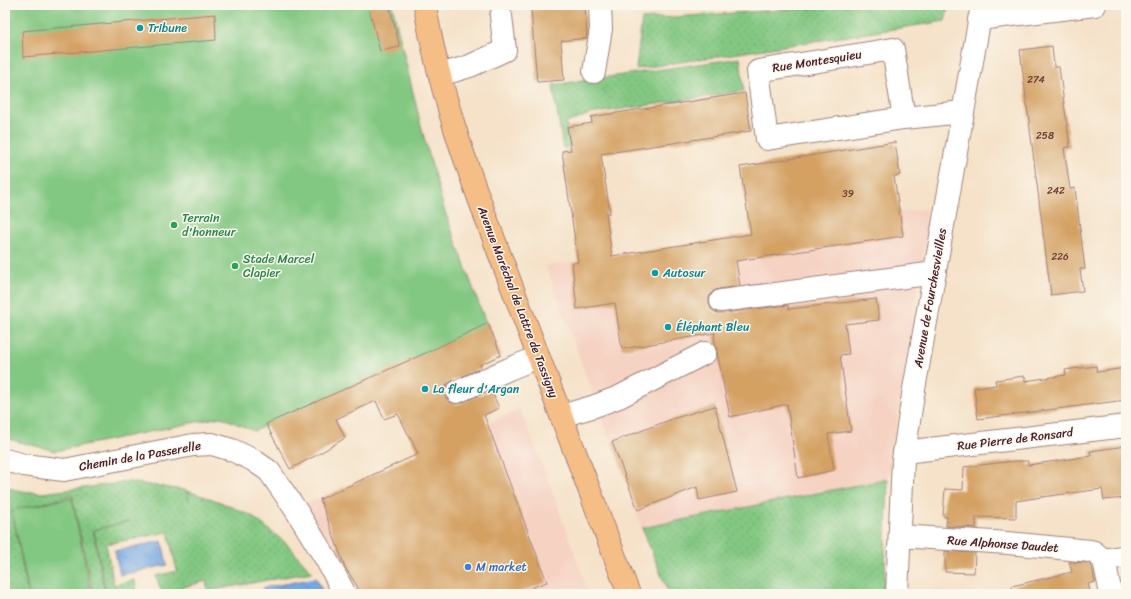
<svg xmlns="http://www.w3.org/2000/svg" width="1131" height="599" font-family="Sriracha,sans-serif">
	<defs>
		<pattern id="grass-dots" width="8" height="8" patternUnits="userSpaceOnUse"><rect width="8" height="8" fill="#83c882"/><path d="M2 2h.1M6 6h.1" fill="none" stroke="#73ab70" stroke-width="1.8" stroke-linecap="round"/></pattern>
		<pattern id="water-ripples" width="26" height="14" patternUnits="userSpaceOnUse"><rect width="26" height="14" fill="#76a9e2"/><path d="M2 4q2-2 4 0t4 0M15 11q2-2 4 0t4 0" fill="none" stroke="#6389b7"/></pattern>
	</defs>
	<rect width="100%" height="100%" fill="#fbf7ec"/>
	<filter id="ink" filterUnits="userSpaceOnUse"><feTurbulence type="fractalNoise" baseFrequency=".025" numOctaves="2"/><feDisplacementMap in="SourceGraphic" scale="8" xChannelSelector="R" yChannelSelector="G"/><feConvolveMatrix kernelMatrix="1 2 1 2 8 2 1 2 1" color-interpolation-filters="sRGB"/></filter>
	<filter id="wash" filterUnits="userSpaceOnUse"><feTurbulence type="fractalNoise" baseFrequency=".012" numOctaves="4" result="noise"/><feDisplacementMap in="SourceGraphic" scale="16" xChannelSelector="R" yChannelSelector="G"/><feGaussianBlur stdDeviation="0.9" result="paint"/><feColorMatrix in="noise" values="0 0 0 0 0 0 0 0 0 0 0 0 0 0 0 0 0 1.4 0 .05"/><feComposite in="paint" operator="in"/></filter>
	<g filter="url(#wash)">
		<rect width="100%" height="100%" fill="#f5e2c9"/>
		<path fill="#f5d2c2" d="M930,209L888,479L642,528L546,266L914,210Z
			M520,409L546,474L589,594H355L303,505Z"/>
		<path fill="url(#grass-dots)" stroke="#667456" d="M856,5H949L945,21L636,69L642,19Z
			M740,58L744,91L590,114L566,123L570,147L563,148L553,85Z
			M888,479L884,594H669L642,528Z
			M129,482L183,490H186L189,501L187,491L218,501L252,516L287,544L312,572L208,591L206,581L162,593L156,576L177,571L168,532L106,544L114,585L135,580L137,594H106L94,530L130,521L93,530L105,594H93L72,496L12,511L28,594H5V487L21,491L42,493Z"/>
		<path fill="#83c882" stroke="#667456" d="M5,5H392L422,130L444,209L487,326L254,431L221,417L55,451L5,438Z
			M72,498L91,594H29L12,510Z"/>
		<path fill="url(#water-ripples)" stroke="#606486" d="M162,541L167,565L120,575L115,551Z
			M316,578L324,594H264L263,588Z"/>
		<g id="blocks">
			<path fill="#d4a163" d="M368,5H389L400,47L380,51Z
				M562,5H585L587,38L561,41L564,80L537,82L531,10L562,7Z
				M215,14L216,40L23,57L22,31Z
				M1052,46L1054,67H1059L1070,147L1064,148L1070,189L1075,188L1085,269H1080L1083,291L1051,295L1020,50Z
				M745,93L751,131L601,154L610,213H606L612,256L751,234L740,167L895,142L900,175L894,176L903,236L736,261L740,286L719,289L713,291L709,297V303L711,309L717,313H722L788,305L789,309L876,299L879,320L845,324L849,354L840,355L851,431L828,434L834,470L798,478L787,404L730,417L714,337L715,333L622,349L615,303L577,309L572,263L578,262L562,151L571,150L567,127L592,123L591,117Z
				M488,323L501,355L480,365L481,368L452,381L447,384L445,390V397L449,402L456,404L462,403L491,390L499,408L484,415L547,582L515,594H362L345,567L320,499L418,454L398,414L384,419L376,401L336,419L345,438L317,455L290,469L266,424L430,351Z
				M1096,366L1097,372L1126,368V400L978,419L974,388L996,385L995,380L1025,376V381L1066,375L1065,370Z
				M715,406L737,492L699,500L697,487L638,510L612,442L672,419Z
				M1126,446V498L1104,500L1102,489L1042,497L1016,501V518L976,517V528L946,526L947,517L943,516L945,489L963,490L964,467L1014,461H1028V465L1091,456L1090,451Z
				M945,551L975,553L974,573L945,572Z
				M1069,562L1088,563L1092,567L1095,582L1088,584L1091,594H1013L1012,586L1072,572Z"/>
		</g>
	</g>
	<g filter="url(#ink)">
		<use href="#blocks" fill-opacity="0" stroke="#a0807a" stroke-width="1"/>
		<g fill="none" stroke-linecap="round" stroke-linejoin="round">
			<g stroke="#a0807a" stroke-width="24">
				<path id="minor" d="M979,19L1095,5
					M594,72L601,29L600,5
					M440,75L470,66L505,50L501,16
					M904,118L893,49L758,71L767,139L904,118L963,112
					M721,301L935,273
					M457,392L509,369L538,357
					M561,416L592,407L619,397L705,353
					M904,452L1126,426
					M5,460L24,465L64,470L193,445L212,444L232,450L253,460L269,471L296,510L326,559L345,594
					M900,536L1008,543L1090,551L1094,552L1104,560L1126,556
					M1104,560L1111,594
					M897,594L903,460L913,395L982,5"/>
			</g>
			<g stroke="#a0807a" stroke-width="24">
				<path id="major" d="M425,5C439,95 472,181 504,266C545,375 587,484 629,594"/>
			</g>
			<use href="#minor" stroke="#fff" stroke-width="22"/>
			<use href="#major" stroke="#f6be87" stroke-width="22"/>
		</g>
	</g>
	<g fill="#0f9aa8" stroke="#fbf7ec" stroke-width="1.5">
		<circle cx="140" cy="28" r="4"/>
		<circle cx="655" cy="273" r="4"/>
		<circle cx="668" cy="327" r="4"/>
		<circle cx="425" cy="389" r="4"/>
	</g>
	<g fill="#2e9e5b" stroke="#fbf7ec" stroke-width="1.5">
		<circle cx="174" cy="225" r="4"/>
		<circle cx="235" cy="266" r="4"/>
	</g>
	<circle fill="#3f7fe0" stroke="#fbf7ec" stroke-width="1.5" cx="468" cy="567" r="4"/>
	<g text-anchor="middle" stroke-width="3" stroke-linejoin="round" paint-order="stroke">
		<g font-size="10" fill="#6c4039">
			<text x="1036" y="83">274</text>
			<text x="1045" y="139">258</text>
			<text x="1056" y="194">242</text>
			<text x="848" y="197">39</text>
			<text x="1060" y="260">226</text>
		</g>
		<g font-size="12" fill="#0d838f" stroke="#fbf7ec" text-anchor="start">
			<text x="148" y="32">Tribune</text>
			<text x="663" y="277">Autosur</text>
			<text x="676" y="331">Éléphant Bleu</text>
			<text x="433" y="393">La fleur d'Argan</text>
		</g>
		<g font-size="12" fill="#4a1f2b" stroke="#fbf7ec">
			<text transform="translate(817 61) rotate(-9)" y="4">Rue Montesquieu</text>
			<text transform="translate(930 298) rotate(-80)" y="4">Avenue de Fourchesvieilles</text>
			<text transform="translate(518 302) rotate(69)" y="4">Avenue Maréchal de Lattre de Tassigny</text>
			<text transform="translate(1015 439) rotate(-7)" y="4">Rue Pierre de Ronsard</text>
			<text transform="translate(140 456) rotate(-10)" y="4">Chemin de la Passerelle</text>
			<text transform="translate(1003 544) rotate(4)" y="4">Rue Alphonse Daudet</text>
		</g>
		<g font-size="12" fill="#27864d" stroke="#fbf7ec" text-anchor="start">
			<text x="182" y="222">Terrain<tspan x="182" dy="14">d'honneur</tspan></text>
			<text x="243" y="263">Stade Marcel<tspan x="243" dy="14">Clapier</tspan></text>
		</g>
		<g font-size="12" fill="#366cbe" stroke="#fbf7ec" text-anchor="start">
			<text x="476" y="571">M market</text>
		</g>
	</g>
	<rect width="1131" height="599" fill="none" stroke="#fbf7ec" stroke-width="20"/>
</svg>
